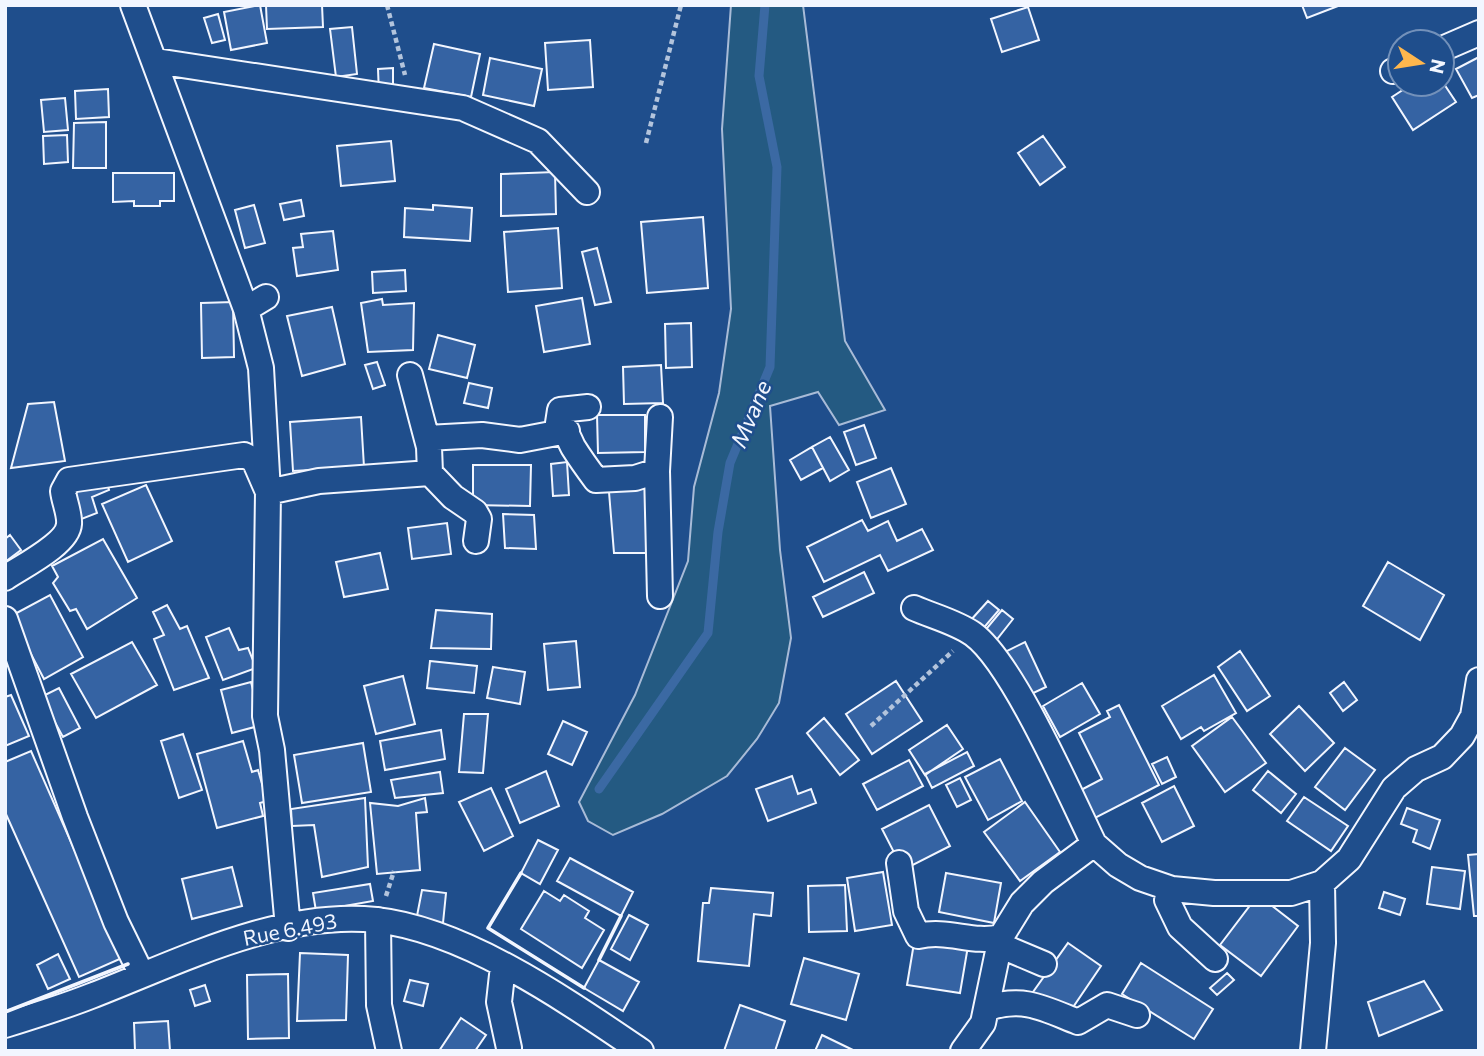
<svg xmlns="http://www.w3.org/2000/svg" width="1484" height="1056" font-family="Commissioner,sans-serif">
	<rect width="100%" height="100%" fill="#1f4e8c"/>
	<path fill="#245a82" stroke="#a8bbd7" stroke-width="2" d="M731,5H803L845,341L885,410L839,425L818,392L770,406L780,550L791,638L779,703L757,739L727,776L662,814L613,835L588,821L579,802L635,695L688,561L694,487L719,393L731,309L722,129Z"/>
	<g fill="none" stroke-linecap="round" stroke-linejoin="round">
		<path stroke="#3b69a3" stroke-width="9" d="M599,789L708,633L718,532L730,463L770,367L777,167L759,76L765,5"/>
	</g>
	<path fill="#3563a3" stroke="#f2f6ff" stroke-width="2" d="M260,5L267,43L231,50L224,12Z
		M266,5H322L323,27L267,29Z
		M1302,5H1338V6L1307,18Z
		M1028,7L1039,40L1002,52L991,19Z
		M218,14L225,40L212,43L204,18Z
		M352,27L357,74L336,77L330,29Z
		M590,40L593,87L548,90L545,43Z
		M434,44L480,54L471,97L424,88Z
		M1479,57V95L1472,98L1456,69Z
		M490,58L542,69L534,106L483,95Z
		M393,68V94L379,95L378,69Z
		M1442,81L1456,102L1413,130L1392,97L1412,84H1442Z
		M108,89L109,117L76,119L75,91Z
		M65,98L68,130L44,132L41,100Z
		M106,122V168H73L74,123Z
		M67,135L68,162L44,164L43,136Z
		M1043,136L1065,167L1040,185L1018,153Z
		M391,141L395,181L341,186L337,146Z
		M555,172L556,214L501,216V174Z
		M113,173H174V201H160V206H134V201L113,202Z
		M301,200L304,216L284,220L280,204Z
		M254,205L265,243L245,248L235,210Z
		M433,205L472,208L470,241L404,237L405,208L433,210Z
		M703,217L708,288L647,293L641,222Z
		M558,228L562,288L508,292L504,232Z
		M333,231L338,270L297,276L293,248L303,247L301,234Z
		M597,248L611,302L595,305L582,252Z
		M405,270L406,291L373,293L372,272Z
		M582,298L590,344L544,352L536,306Z
		M382,299L383,305L414,303L413,350L368,352L361,303Z
		M233,302L234,357L202,358L201,303Z
		M332,307L345,364L302,376L287,316Z
		M691,323L692,367L666,368L665,324Z
		M438,335L475,345L467,378L429,369Z
		M377,362L385,385L373,389L365,365Z
		M661,365L663,403L624,404L623,367Z
		M469,383L492,388L488,408L464,403Z
		M54,402L65,461L11,468L28,404Z
		M597,415H645V452L598,453Z
		M361,417L364,467L293,471L290,422Z
		M864,425L876,458L856,465L844,432Z
		M830,437L849,470L830,481L812,447Z
		M812,447L823,468L801,480L790,460Z
		M567,462L569,495L553,496L551,464Z
		M473,465H531L530,506L473,505Z
		M891,468L906,504L871,518L857,482Z
		M106,478L109,490L92,497L97,513L79,520L71,489Z
		M146,485L172,541L128,562L102,504Z
		M645,488L647,553H614L609,492Z
		M503,514L534,515L536,549L505,548Z
		M862,520L868,531L888,521L897,541L922,529L933,550L888,571L880,555L824,582L807,547Z
		M447,523L451,554L412,559L408,528Z
		M10,535L21,550L5,562V539Z
		M103,539L137,598L87,629L76,609L70,611L53,583L58,577L52,566Z
		M380,553L388,589L344,597L336,562Z
		M1388,562L1444,595L1420,640L1363,606Z
		M864,572L874,593L823,617L813,597Z
		M50,595L83,657L44,679L11,616Z
		M988,601L999,610L981,631L970,621Z
		M167,605L180,629L187,626L209,678L174,690L154,639L164,635L153,612Z
		M436,610L492,614L491,649L431,648Z
		M1002,610L1013,619L994,643L982,634Z
		M229,628L239,650L248,648L256,668L223,680L206,637Z
		M576,641L580,687L548,690L544,644Z
		M132,642L157,685L96,718L71,674Z
		M1025,642L1046,687L1025,697L1003,653Z
		M1240,651L1270,696L1247,711L1218,667Z
		M430,661L477,666L474,693L427,688Z
		M493,667L525,672L520,704L487,698Z
		M1214,675L1236,713L1204,731L1201,727L1181,739L1162,706Z
		M403,676L415,724L376,734L364,686Z
		M896,681L922,721L872,754L846,714Z
		M251,682L262,725L232,733L221,690Z
		M1344,682L1357,700L1343,711L1330,693Z
		M1082,683L1100,714L1060,737L1043,706Z
		M59,688L80,728L63,737L41,697Z
		M11,695L29,736L5,746V697Z
		M1119,705L1159,785L1093,819L1079,791L1102,779L1079,733L1110,717L1107,711Z
		M1299,706L1334,743L1305,771L1270,734Z
		M464,714H488L483,773L459,772Z
		M1232,717L1266,763L1225,792L1192,746Z
		M824,718L859,760L840,775L807,733Z
		M563,721L587,732L572,765L548,754Z
		M947,725L963,749L925,775L909,750Z
		M441,730L445,759L385,770L380,741Z
		M183,734L202,790L179,798L161,741Z
		M243,741L252,772L258,770L267,801L260,803L263,816L217,828L197,754Z
		M363,743L371,792L302,803L294,755Z
		M1345,748L1375,770L1345,810L1315,787Z
		M31,751L122,958L79,977L5,812V762Z
		M967,752L974,766L932,788L925,774Z
		M1167,757L1176,777L1162,784L1152,764Z
		M1000,759L1022,801L988,820L965,777Z
		M909,760L923,786L877,810L863,784Z
		M546,771L559,806L520,823L506,789Z
		M1268,771L1296,794L1281,813L1253,790Z
		M440,772L443,793L395,798L391,780Z
		M792,776L798,794L811,789L816,803L768,821L756,789Z
		M960,778L971,800L957,807L946,785Z
		M1174,786L1194,826L1162,842L1142,803Z
		M491,788L513,836L484,851L459,802Z
		M1304,797L1348,826L1331,851L1287,821Z
		M365,798L368,867L322,877L314,825L292,826L291,809Z
		M425,798L427,812L416,813L420,870L377,874L370,803L398,806Z
		M1025,802L1060,852L1020,881L984,832Z
		M929,805L950,846L903,870L882,829Z
		M1407,808L1440,820L1430,849L1413,842L1417,830L1401,824Z
		M538,840L558,850L540,884L521,873Z
		M1479,854V916H1474L1468,855Z
		M570,858L633,892L621,916L557,881Z
		M232,867L242,906L192,919L182,879Z
		M1432,867L1465,871L1460,909L1427,904Z
		M883,872L892,925L855,931L847,878Z
		M946,873L1001,883L994,923L939,912Z
		M370,884L373,901L316,911L313,893Z
		M845,885L847,931L809,932L808,886Z
		M711,888L773,893L771,916L754,914L749,966L698,961L703,903H709Z
		M422,890L446,893L443,923L416,921Z
		M544,891L560,901L564,895L589,911L585,918L604,930L582,968L521,929Z
		M1384,892L1405,899L1400,915L1379,908Z
		M1258,895L1298,926L1261,976L1220,945Z
		M629,915L648,925L630,960L611,949Z
		M915,937L968,946L960,993L907,985Z
		M1068,943L1101,966L1067,1016L1033,992Z
		M300,953L348,955L346,1020L297,1021Z
		M58,954L70,979L48,989L37,965Z
		M804,958L859,974L846,1020L791,1004Z
		M599,960L639,982L623,1011L584,988Z
		M1141,963L1213,1009L1194,1039L1122,994Z
		M1227,973L1234,980L1217,995L1210,988Z
		M288,974L289,1038L248,1039L247,975Z
		M410,980L428,984L423,1006L404,1001Z
		M1424,981L1442,1010L1379,1036L1368,1002Z
		M205,985L210,1001L195,1006L190,990Z
		M740,1005L785,1021L775,1051H724Z
		M461,1018L486,1035L475,1051H439Z
		M168,1021L170,1051H135L134,1023Z
		M822,1035L855,1051H815Z"/>
	<g fill="none" stroke-linecap="round" stroke-linejoin="round">
		<g stroke="#f2f6ff" stroke-width="28">
			<path id="street" d="M133,5L246,309L261,368L268,492L265,716L272,750L288,928
				M1442,49L1479,33
				M156,61L463,108L538,141L587,192
				M1393,71L1400,68
				M246,309L266,297
				M410,375L429,447L430,473L453,497L475,512L479,519L476,541
				M588,407L560,410L558,423C567,431 568,437 573,447C578,455 590,472 596,480L635,478L657,471
				M427,438L482,435L520,440L567,431
				M5,578C21,567 68,544 69,524C70,514 64,501 63,491L69,480L244,455L254,460L268,492L319,481L430,473
				M660,596L657,471L660,417
				M914,608C932,616 956,622 973,634C1013,663 1070,795 1094,844
				M5,619L75,817L116,922L141,973
				M899,863L906,911L918,936C949,929 972,944 1001,937
				M1322,883L1349,859L1394,788L1416,769L1442,757L1462,736L1473,716L1479,680
				M1172,889L1167,900L1180,927L1215,959
				M378,920L379,1005L389,1051
				M999,945L1044,964
				M503,966L499,1002L509,1048
				M988,1008C1024,996 1045,1009 1078,1022L1107,1005L1137,1015
				M5,1025C34,1016 63,1007 91,996C179,962 279,910 376,920C466,930 567,1001 641,1051
				M963,1051L983,1023L1001,937L1022,903L1043,882L1094,844L1118,865L1140,878L1172,889L1214,893H1291L1322,883L1323,943L1313,1051"/>
		</g>
		<path stroke="#b3c4dc" stroke-width="4.5" stroke-dasharray="5 3.5" stroke-linecap="butt" d="M387,5L405,75
			M646,143L681,5
			M871,726L953,651
			M386,896L394,871"/>
		<use href="#street" stroke="#1f4e8c" stroke-width="24"/>
		<path stroke="#f2f6ff" stroke-width="3.5" d="M521,873L488,928L584,988
			M599,960L621,916
			M5,1012L128,964"/>
	</g>
	<g text-anchor="middle" stroke-width="5" stroke-linejoin="round" paint-order="stroke">
		<g font-size="21" fill="#f2f6ff" stroke="#1f4e8c">
			<text transform="translate(290 930) rotate(-11)" y="7">Rue 6.493</text>
		</g>
		<g font-size="23" font-style="italic" fill="#f2f6ff" stroke="#1f4e8c">
			<text transform="translate(751 414) rotate(-67)" y="8">Mvane</text>
		</g>
	</g>
	<rect width="1484" height="1056" fill="none" stroke="#f2f6ff" stroke-width="14"/>
	<g transform="translate(1421 63) rotate(102)"><circle r="33" fill="#1f4e8c" stroke="#7391ba" stroke-width="2"/>
	<path d="M0-5L12 26L0 18L-12 26Z" fill="#ffb74d"/>
	<text y="-10" font-size="19" font-weight="bold" text-anchor="middle" fill="#f2f6ff">N</text>
	</g>
</svg>
